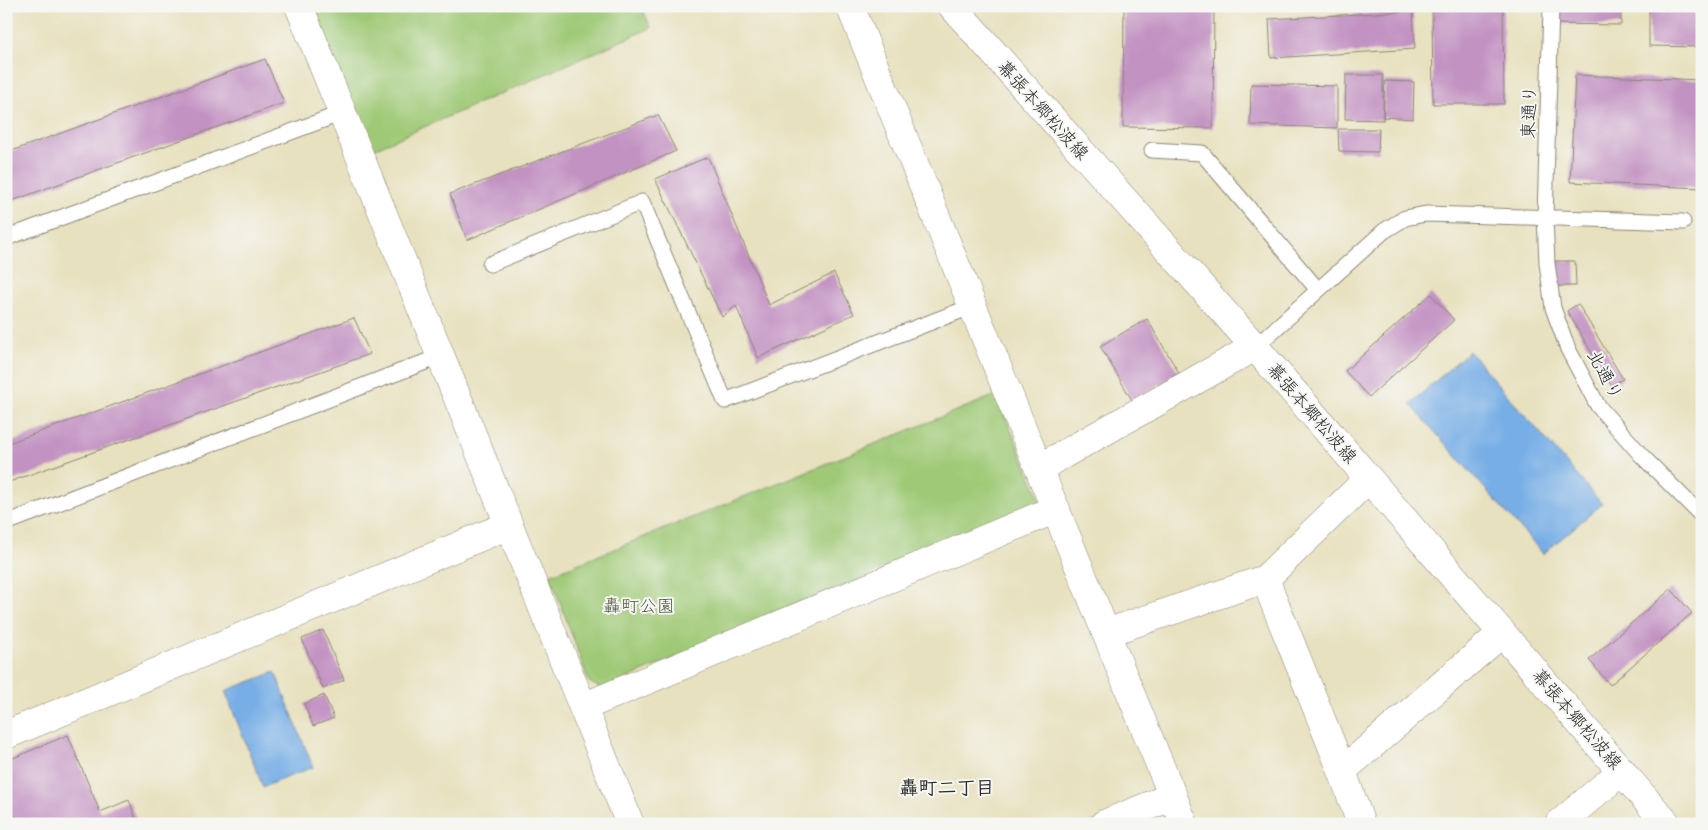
<svg xmlns="http://www.w3.org/2000/svg" width="1708" height="830" font-family="'Shantell Sans','Klee One',sans-serif">
	<rect width="100%" height="100%" fill="#f6f6f2"/>
	<filter id="ink" filterUnits="userSpaceOnUse"><feTurbulence type="fractalNoise" baseFrequency=".02" numOctaves="2"/><feDisplacementMap in="SourceGraphic" scale="10" xChannelSelector="R" yChannelSelector="G"/><feConvolveMatrix kernelMatrix="1 2 1 2 8 2 1 2 1" color-interpolation-filters="sRGB"/></filter>
	<filter id="wash" filterUnits="userSpaceOnUse"><feTurbulence type="fractalNoise" baseFrequency=".0096" numOctaves="4" result="noise"/><feDisplacementMap in="SourceGraphic" scale="20" xChannelSelector="R" yChannelSelector="G"/><feGaussianBlur stdDeviation="1.12" result="paint"/><feColorMatrix in="noise" values="0 0 0 0 0 0 0 0 0 0 0 0 0 0 0 0 0 1.4 0 .05"/><feComposite in="paint" operator="in"/></filter>
	<g filter="url(#wash)">
		<rect width="100%" height="100%" fill="#e8e1bf"/>
		<path fill="#9fc976" stroke="#657a50" d="M312,6H641L651,28L369,151Z
			M996,395L1041,501L602,689L589,682L550,575Z"/>
		<path fill="#77aee6" stroke="#516c88" d="M1469,351L1602,504L1543,554L1410,404Z
			M275,672L313,767L263,787L225,691Z"/>
		<g id="blocks">
			<path fill="#c292c2" d="M1124,6H1214L1213,128L1123,127Z
				M1432,6H1503L1504,104H1433Z
				M1553,6H1621V25L1552,24Z
				M1649,6H1702V47L1649,46Z
				M1413,11L1415,49L1271,58L1269,19Z
				M265,59L284,103L6,203V153Z
				M1346,75H1383V120L1345,119Z
				M1575,75L1702,80V188L1570,182Z
				M1385,81L1414,82L1413,119L1383,117Z
				M1251,84L1337,86V128L1250,125Z
				M658,115L676,151L467,240L450,194Z
				M1338,129H1379L1378,152L1339,151Z
				M708,157L769,305L834,273L854,314L758,358L736,306L722,317L655,179Z
				M1555,261H1575L1576,286H1555Z
				M1431,294L1454,320L1369,397L1345,371Z
				M1578,304L1623,379L1611,385L1567,311Z
				M354,318L370,354L6,483V444Z
				M1147,319L1179,373L1132,400L1100,346Z
				M1671,589L1692,613L1610,685L1589,660Z
				M323,630L344,680L323,689L302,639Z
				M324,695L334,718L313,726L304,704Z
				M68,735L100,812L129,800L138,824H6V761Z"/>
		</g>
	</g>
	<g filter="url(#ink)">
		<use href="#blocks" fill-opacity="0" stroke="#8a8675" stroke-width="1"/>
		<g fill="none" stroke-linecap="round" stroke-linejoin="round">
			<g stroke="#8a8675" stroke-width="17">
				<path id="service" d="M1551,6L1545,218L1547,263L1553,308L1568,349L1598,406L1642,456L1702,516
					M1152,150L1202,153L1318,290
					M6,238L342,113
					M490,264L642,202L725,401L973,306
					M1255,347L1384,231L1405,218L1426,214L1683,222
					M6,523L441,356"/>
			</g>
			<g stroke="#8a8675" stroke-width="29">
				<path id="minor" d="M299,6L630,824
					M1039,468L1255,347
					M1265,579L1342,771L1361,824
					M1106,633L1265,579L1368,479
					M583,707L1056,509
					M6,735L509,525
					M1342,771L1502,633
					M1104,824L1173,796
					M1559,824L1622,771"/>
			</g>
			<g stroke="#8a8675" stroke-width="29">
				<path id="tertiary" d="M850,6L1184,824
					M952,6L1255,347L1667,824"/>
			</g>
			<use href="#service" stroke="#fff" stroke-width="15"/>
			<use href="#minor" stroke="#fff" stroke-width="28"/>
			<use href="#tertiary" stroke="#fff" stroke-width="28"/>
		</g>
	</g>
	<g text-anchor="middle" stroke-width="4" stroke-linejoin="round" paint-order="stroke">
		<g font-size="18" fill="#2b2b2b" stroke="#f6f6f2">
			<text transform="translate(1043 110) rotate(48)" y="6">幕張本郷松波線</text>
			<text transform="translate(1529 112) rotate(-88)" y="6">東通り</text>
			<text transform="translate(1605 375) rotate(61)" y="6">北通り</text>
			<text transform="translate(1312 413) rotate(49)" y="6">幕張本郷松波線</text>
			<text transform="translate(1577 719) rotate(49)" y="6">幕張本郷松波線</text>
		</g>
		<g font-size="18" fill="#4e5a42" stroke="#f6f6f2">
			<text x="639" y="612">轟町公園</text>
		</g>
		<g font-size="19" font-weight="bold" fill="#2b2b2b" stroke="#f6f6f2">
			<text x="947" y="794">轟町二丁目</text>
		</g>
	</g>
	<rect width="1708" height="830" fill="none" stroke="#f6f6f2" stroke-width="25"/>
</svg>
